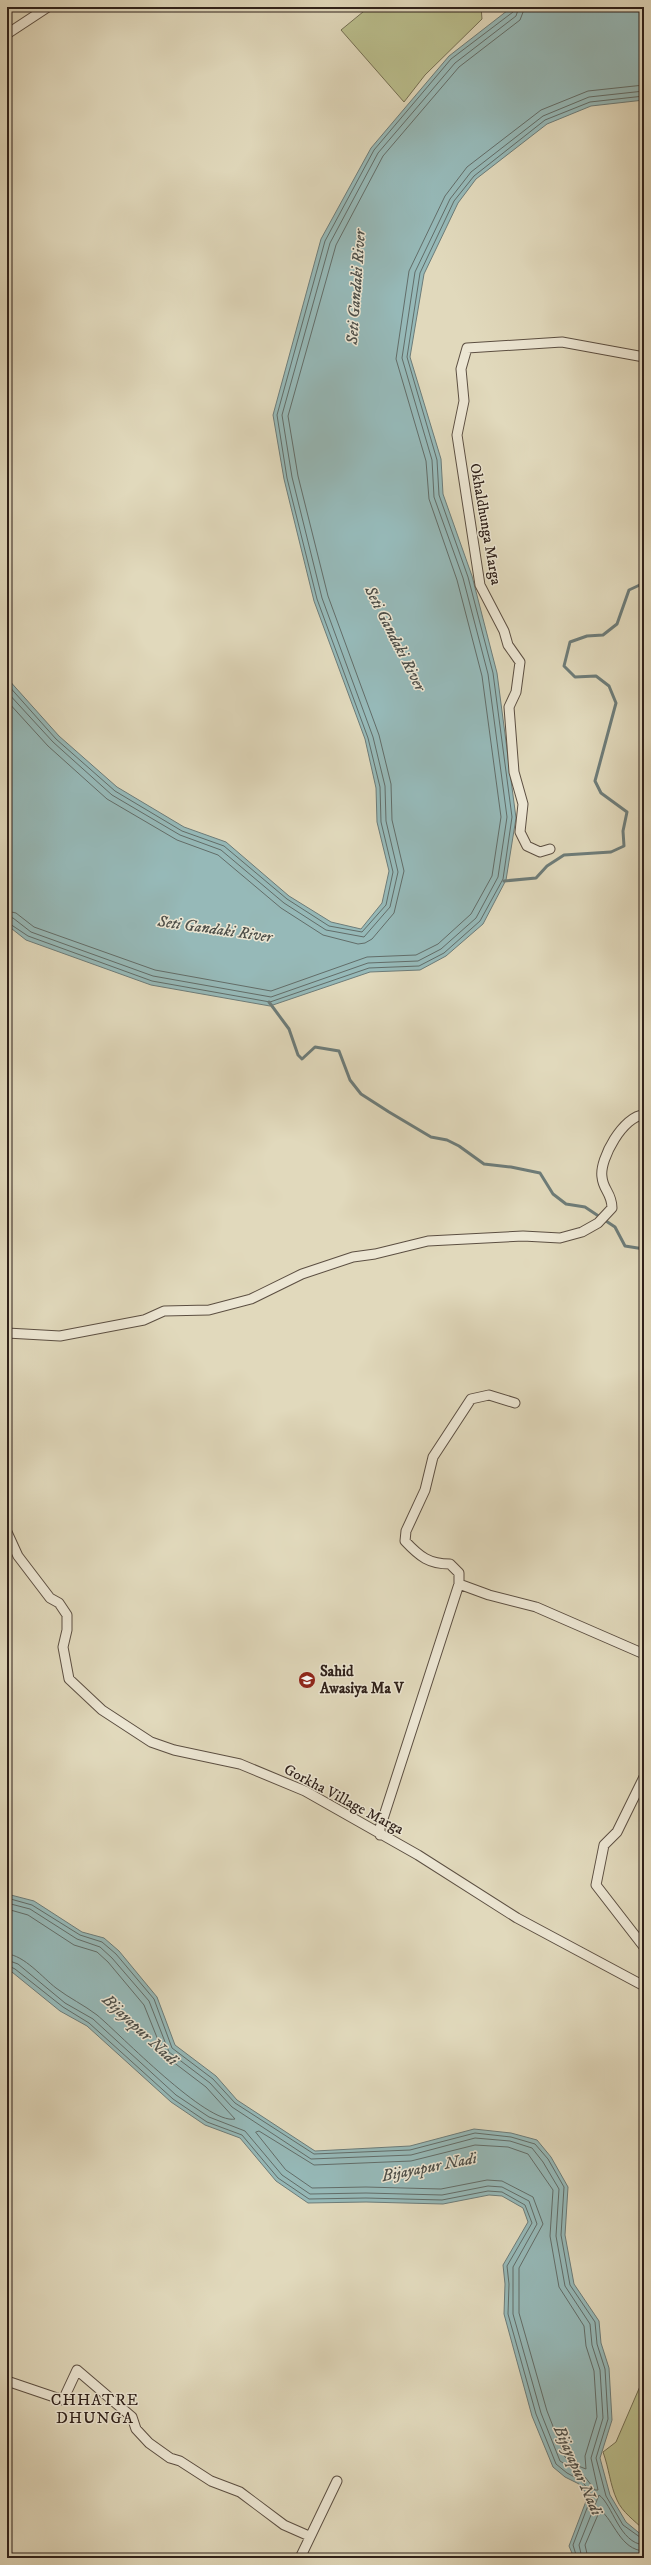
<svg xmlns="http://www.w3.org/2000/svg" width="651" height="2565" font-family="'IM FELL DW Pica',serif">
	<rect width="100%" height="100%" fill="#e1d9bc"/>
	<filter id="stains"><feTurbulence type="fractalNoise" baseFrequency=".005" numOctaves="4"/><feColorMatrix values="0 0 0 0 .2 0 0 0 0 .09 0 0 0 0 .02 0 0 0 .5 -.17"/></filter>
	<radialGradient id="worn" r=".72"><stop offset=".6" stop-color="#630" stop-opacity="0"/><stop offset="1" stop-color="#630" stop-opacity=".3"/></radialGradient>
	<path fill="#b9bd8c" stroke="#746f53" d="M369,7H481L482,19L425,75L404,102L341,30Z
		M644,2377V2530C635,2521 622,2512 617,2500C610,2485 609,2468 603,2452L616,2442Z"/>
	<path fill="#96b9b8" stroke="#6d7c79" d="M512,7H644V100L591,106L547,124L476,179L458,203L424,274L410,357L441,459L443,494L472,576L497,673L516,818L506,880L483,924L446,956L420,970L370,972L270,1006L151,985L26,940L7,925V678L59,736L117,787L184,827L226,842L289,896L331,922L361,929L382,903L389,871L377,822L376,788L365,739L314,601L284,479L273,415L321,239L371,148L449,56Z
		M7,1894L34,1901L82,1932L104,1938L119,1951L157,1997L175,2045L216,2076L237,2100L315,2151L410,2146L474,2129L511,2133L537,2140L551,2157L568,2187L565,2235L574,2284L599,2321L601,2343L609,2368L612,2420L600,2458L610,2495L626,2522L644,2537V2558H574L569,2546L588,2496L579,2484L565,2477L553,2467L532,2416L504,2314L505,2284L503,2265L528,2222L523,2208L502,2196L489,2195L443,2204L366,2202L308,2203L276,2181L240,2138L205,2125L171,2102L87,2026L60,2011L7,1968Z"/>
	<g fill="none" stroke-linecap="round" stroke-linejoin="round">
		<path stroke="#626d69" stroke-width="1" d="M7,684L56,739L115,791L182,831L224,846L287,899L329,926L362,932L386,905L393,872L381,822L380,787L368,738L317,599L287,478L277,415L325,241L374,150L451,59L513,12L514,7
			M7,692L53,742L112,795L180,835L221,850L284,903L326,930L364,937L390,907L398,872L386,821L385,786L373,737L322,598L292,477L282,415L330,243L378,153L455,63L516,16L519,7
			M7,701L48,746L107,799L177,840L218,855L281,908L323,935L358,944L365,943L372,939L394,913L404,871L392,820L391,784L379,735L328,596L298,476L288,416L336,245L383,156L459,67L520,20L525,7
			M7,911L16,913L34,927L155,970L271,991L367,957L416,955L438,944L471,914L492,876L501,817L482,676L457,580L429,499L426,461L396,359L409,271L445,196L467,167L541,110L588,91L644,85
			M7,917L13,918L31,932L153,976L271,997L368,963L418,961L441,949L476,918L498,877L507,817L488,674L463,578L434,497L432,460L402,358L415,272L450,199L471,172L543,116L589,97L644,91
			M7,922L28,936L152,981L270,1002L369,968L419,966L444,953L480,921L503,879L512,817L493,673L468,577L439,495L437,460L407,357L420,273L454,201L474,176L545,120L590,102L644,96
			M7,1898L32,1905L80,1935L102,1942L116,1954L154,1999L172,2048L213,2079L235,2103L314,2154L410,2150L475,2133L511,2137L535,2144L548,2159L564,2187L561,2235L570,2285L595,2322L597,2344L605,2369L608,2419L596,2458L606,2496L623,2525L644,2540
			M7,1903L30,1909L77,1939L100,1947L112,1958L149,2001L169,2052L210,2083L232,2107L311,2159L411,2155L475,2138L510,2141L532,2148L543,2162L559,2189L556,2236L565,2286L590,2324L592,2345L600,2370L603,2418L591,2458L598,2490H595L585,2477L560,2461L541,2413L513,2314V2267L537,2224L529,2201L502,2187L488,2186L442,2195L366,2193L310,2194L282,2175L245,2131L209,2117L176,2095L93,2019L65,2003L18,1964L7,1960
			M7,1909L28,1915L74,1945L97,1952L108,1962L144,2005L164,2055L206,2087L235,2119C207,2125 120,2034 97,2015C84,2005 69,1998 56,1988C43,1978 24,1955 7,1954
			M7,1965L15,1969L63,2007L89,2023L173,2099L207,2122L242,2135L278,2178L309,2199L366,2198L442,2200L488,2191L502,2192L525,2205L532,2223L507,2266L509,2284L508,2314L536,2414L556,2464L567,2473L582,2481L592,2495L573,2545L577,2558
			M256,2132L259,2131L314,2165L411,2161L475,2145L508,2147L528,2154L553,2190L550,2236L559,2287L584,2326L586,2346L594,2371L597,2417L585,2456L586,2469L573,2464L565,2457L547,2411L519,2313V2268L543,2224L533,2197L502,2181L487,2180L441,2189L366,2187L312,2188L286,2170Z
			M582,2558L579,2545L599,2495C613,2505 619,2543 644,2545
			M588,2558L585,2545L600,2510C614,2520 620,2550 644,2551"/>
		<path stroke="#6d7c79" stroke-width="3" d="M504,881L536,878L547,866L564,855L611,852L624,846L623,831L627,812L601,793L595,781L616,703L609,686L596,676L575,677L564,666L570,642L587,636L603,635L617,624L629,590L644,583
			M269,1002L289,1029L298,1055L302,1059L315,1047L339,1051L350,1080L361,1094L389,1112L431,1137L447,1140L459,1146L484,1164L511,1167L540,1173L553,1194L566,1204L585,1207L615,1227L625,1246L644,1249"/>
		<g stroke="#5c4f42" stroke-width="11">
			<path id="minor" d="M7,34L48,7
				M550,849L540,852L527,846L520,832L523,804L514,772L509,707L516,692L520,662L508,645L504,631L480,585L457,435L464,401L461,369L467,348L562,342L644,357
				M7,1333L60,1336L144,1320L164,1311L209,1310L251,1299L302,1274L353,1257L375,1254L428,1241L523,1236L560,1238L582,1232L598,1223L612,1208C612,1193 603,1190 602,1177C599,1159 624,1115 644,1115
				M515,1403L489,1395L471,1399L433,1457L425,1490L406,1531L405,1541C420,1557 429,1564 450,1564L459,1573V1584L489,1595L536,1607L644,1654
				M7,1532L18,1556L50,1598L59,1603L67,1615V1630L63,1647L69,1679L102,1710L151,1742L174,1750L240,1764L305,1791L418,1855L517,1918L644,1986
				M644,1777L617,1832L604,1845L596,1885L644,1947
				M380,1835V1828L459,1584
				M7,2381L63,2400L77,2370L132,2417L136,2429L149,2443L170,2458L180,2461L211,2481L240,2492L284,2525L309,2536
				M300,2558L337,2481"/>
		</g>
		<use href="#minor" stroke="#ece6d3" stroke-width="9"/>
	</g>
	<defs>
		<g id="school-disc" transform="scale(0.9)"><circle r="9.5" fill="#8f2418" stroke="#ece6d3"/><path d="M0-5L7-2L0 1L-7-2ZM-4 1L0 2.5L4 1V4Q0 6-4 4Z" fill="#fff"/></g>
	</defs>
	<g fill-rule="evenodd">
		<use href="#school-disc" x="307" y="1680"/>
	</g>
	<g text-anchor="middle" stroke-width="3" stroke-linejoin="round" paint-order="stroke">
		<g font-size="15" fill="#2f211a" stroke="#ece6d3">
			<text transform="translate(486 524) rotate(80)" y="5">Okhaldhunga Marga</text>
			<text transform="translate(344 1799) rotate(28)" y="5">Gorkha Village Marga</text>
		</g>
		<g font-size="15" font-weight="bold" fill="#2f211a" stroke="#ece6d3" text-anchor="start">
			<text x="320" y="1676">Sahid<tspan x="320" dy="17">Awasiya Ma V</tspan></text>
		</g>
		<g font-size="16" font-style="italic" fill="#4e4f49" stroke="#ece6d3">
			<text transform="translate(355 287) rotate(-86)" y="6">Seti Gandaki River</text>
			<text transform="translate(396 638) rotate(63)" y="6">Seti Gandaki River</text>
			<text transform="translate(215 928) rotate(8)" y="6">Seti Gandaki River</text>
			<text transform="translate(141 2029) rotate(43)" y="6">Bijayapur Nadi</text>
			<text transform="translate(429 2166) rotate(-11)" y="6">Bijayapur Nadi</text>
			<text transform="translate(579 2470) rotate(66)" y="6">Bijayapur Nadi</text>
		</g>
		<g font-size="16" letter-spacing="1" fill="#2f211a" stroke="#ece6d3">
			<text x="95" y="2405">CHHATRE<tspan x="95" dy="18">DHUNGA</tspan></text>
		</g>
	</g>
	<rect width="651" height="2565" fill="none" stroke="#e1d9bc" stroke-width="24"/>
	<rect x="8" y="8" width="635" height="2549" fill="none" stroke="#2f211a" stroke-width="2"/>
	<rect x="12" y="12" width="627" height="2541" fill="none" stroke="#2f211a"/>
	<rect width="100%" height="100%" filter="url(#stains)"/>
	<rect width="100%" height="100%" fill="url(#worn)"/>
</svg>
